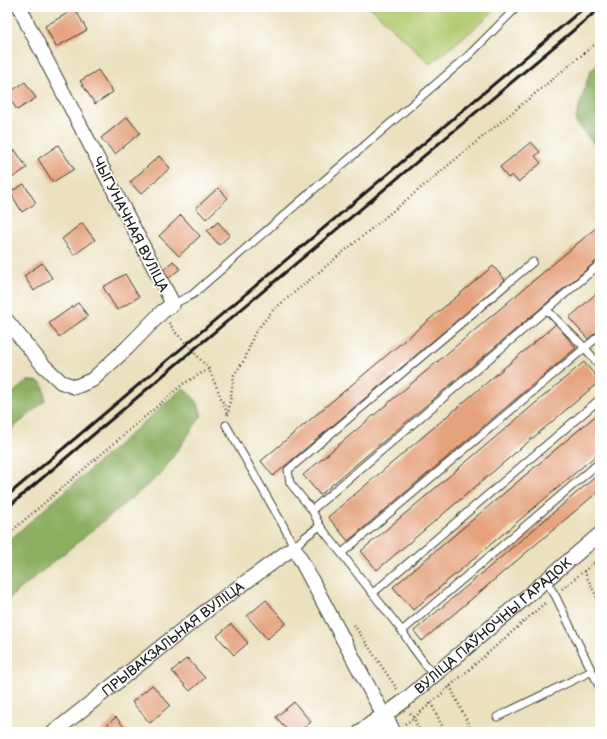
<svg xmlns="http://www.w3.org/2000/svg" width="607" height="739" font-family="'Balsamiq Sans',sans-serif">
	<rect width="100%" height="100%" fill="#fff"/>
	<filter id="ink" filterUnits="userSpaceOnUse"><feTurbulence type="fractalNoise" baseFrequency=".025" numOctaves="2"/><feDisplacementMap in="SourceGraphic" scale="8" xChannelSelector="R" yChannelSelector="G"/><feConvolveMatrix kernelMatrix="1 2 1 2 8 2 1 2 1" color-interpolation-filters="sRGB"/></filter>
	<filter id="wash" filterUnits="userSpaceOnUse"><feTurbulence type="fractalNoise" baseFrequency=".012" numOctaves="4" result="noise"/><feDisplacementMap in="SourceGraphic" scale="16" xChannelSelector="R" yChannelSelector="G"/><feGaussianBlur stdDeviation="0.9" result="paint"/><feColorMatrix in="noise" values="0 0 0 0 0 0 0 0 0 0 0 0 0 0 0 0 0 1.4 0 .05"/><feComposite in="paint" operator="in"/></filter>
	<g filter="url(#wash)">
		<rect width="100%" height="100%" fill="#ebe1bf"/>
		<path fill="#b2cb70" stroke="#677446" d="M370,7H498L475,28L430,64Z"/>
		<path fill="#8daf62" stroke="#54663f" d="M600,63V152L575,121L590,71Z
			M27,381C44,380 45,385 45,401L7,433V398Z
			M183,388L197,401L202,415L161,474L7,600V542Z"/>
		<g id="blocks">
			<path fill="#e5a27d" d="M75,9L87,30L56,47L45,26Z
				M98,70L113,92L95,104L80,81Z
				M25,82L36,98L17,110L7,94Z
				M127,117L140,133L115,154L101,138Z
				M531,142L540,152L535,156L541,163L518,182L512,175L508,178L500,167Z
				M58,145L74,169L53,182L38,159Z
				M15,150L27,168L9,180L7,178V156Z
				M159,156L170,168L141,194L130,182Z
				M24,184L36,203L22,212L10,192Z
				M218,188L228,198L206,219L196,208Z
				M181,215L200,236L179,256L159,236Z
				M218,222L230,235L219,245L207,231Z
				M82,223L95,240L74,255L62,239Z
				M597,227L600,230V258L320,495L303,475Z
				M173,261L180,269L169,278L162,271Z
				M42,263L52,278L34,291L24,276Z
				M493,266L505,280L273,476L261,461Z
				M125,274L139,297L117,310L103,287Z
				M600,290V329L588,339L569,318Z
				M78,303L88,316L59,337L49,323Z
				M556,324L576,348L348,541L328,517Z
				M584,362L600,381L377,570L361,551Z
				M600,412V452L413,610L393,587Z
				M600,473V490L422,641L414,631Z
				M266,600L286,623L267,639L247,616Z
				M231,624L248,643L234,655L217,636Z
				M187,658L205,678L190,691L172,671Z
				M152,685L170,705L150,723L132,702Z
				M294,702L311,722L299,732H289L276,717Z
				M116,717L128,732H99Z"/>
		</g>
	</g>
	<g filter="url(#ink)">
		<use href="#blocks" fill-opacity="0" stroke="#3b3a34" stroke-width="1"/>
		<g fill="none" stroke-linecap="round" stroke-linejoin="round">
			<g stroke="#3b3a34" stroke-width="9">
				<path id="service" d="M173,304L192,295L208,281L467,57L517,7
					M547,310L585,348L600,366
					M226,425L283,525L294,547L305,537L320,526L402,631L413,648L434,676
					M312,510L600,264
					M320,526L312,510L290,483L288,470L533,262
					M342,553L600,335
					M545,580L555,595L600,688
					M373,593L600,399
					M402,631L600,462
					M497,717L592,671"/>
			</g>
			<g stroke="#3b3a34" stroke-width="16">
				<g id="minor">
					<path d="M7,321L42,364L61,382L75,387L92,380L127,348L162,312L173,304L27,23L20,7"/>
					<path id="s1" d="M54,732L210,608L294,547L384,716L404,701L600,534"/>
				</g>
			</g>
			<g stroke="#3b3a34" stroke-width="19">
				<path id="tertiary" d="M362,732L384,716L392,732"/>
			</g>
			<path stroke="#3b3a34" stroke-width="2.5" stroke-dasharray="1 3" stroke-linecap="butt" d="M169,323L176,333L186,343L209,369L228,415
				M228,415L234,375L245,359L254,334L273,310L600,40
				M7,535L183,384L209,369
				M584,571L600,604
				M562,589L600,558
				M354,625L397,689
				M450,686L472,732
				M431,703L445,732
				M405,724L414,718L410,713
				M420,732L414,718L546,602
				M596,732L600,730"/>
			<use href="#service" stroke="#fff" stroke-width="7"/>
			<use href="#minor" stroke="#fff" stroke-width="14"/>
			<use href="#tertiary" stroke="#fff" stroke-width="17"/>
			<path stroke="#1c1c1c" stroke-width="3" d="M7,496L585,7
				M7,508L193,350L600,8"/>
		</g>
	</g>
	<g text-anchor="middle" stroke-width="3.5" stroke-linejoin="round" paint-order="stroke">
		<g font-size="14" fill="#1c1c1c" stroke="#fff">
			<text transform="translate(131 224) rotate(63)" y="5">ЧЫГУНАЧНАЯ ВУЛІЦА</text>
			<text dy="5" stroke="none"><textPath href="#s1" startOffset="636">ВУЛІЦА ПАЎНОЧНЫ ГАРАДОК</textPath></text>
			<text dy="5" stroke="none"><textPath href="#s1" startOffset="151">ПРЫВАКЗАЛЬНАЯ ВУЛІЦА</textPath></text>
		</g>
	</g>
	<rect width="607" height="739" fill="none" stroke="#fff" stroke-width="24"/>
</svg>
